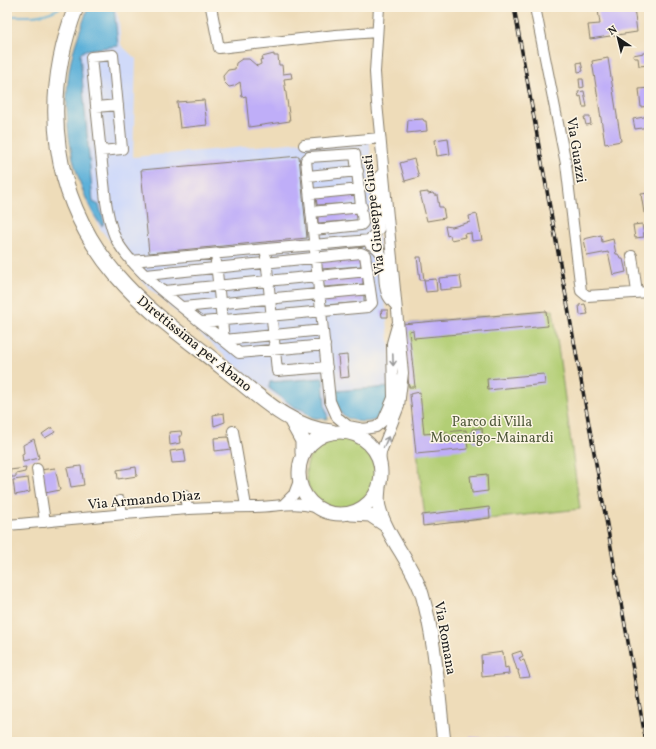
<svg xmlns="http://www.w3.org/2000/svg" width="656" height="749" font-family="Vollkorn,serif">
	<rect width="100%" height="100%" fill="#fcf5e5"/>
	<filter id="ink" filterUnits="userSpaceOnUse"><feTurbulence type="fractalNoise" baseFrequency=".025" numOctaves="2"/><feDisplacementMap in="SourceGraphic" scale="8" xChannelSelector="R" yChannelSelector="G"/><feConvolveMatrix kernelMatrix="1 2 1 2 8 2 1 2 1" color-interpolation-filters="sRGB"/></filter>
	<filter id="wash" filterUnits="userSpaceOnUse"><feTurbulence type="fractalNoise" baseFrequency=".012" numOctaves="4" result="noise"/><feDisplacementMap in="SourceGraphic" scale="16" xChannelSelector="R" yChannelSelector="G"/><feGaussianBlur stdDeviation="0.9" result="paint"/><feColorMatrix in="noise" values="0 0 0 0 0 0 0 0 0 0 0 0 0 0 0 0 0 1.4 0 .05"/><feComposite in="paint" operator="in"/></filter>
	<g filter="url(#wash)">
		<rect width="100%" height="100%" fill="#eedcb9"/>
		<path fill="#d0daf9" d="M89,7H115L119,20L121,45L136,59L133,157L369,136L392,370L387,396L358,417L338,415L319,418L294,411L230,361L143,282L101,230L88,205L79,180L72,61Z"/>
		<path fill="#b2ce75" stroke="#677548" d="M553,310L580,509L426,526L402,324Z
			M306 473a36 36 0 1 1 72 0a36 36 0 1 1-72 0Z"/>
		<path fill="#5db1d9" stroke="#3c667a" d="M88,7H114L118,46L85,50L80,54L93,202L99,205L104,222L102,226C93,216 88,203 83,191C67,151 62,99 72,56C76,40 83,23 88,7Z
			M323,378L325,406L328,419L314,418L309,416L303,410L294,407L269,388L270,382Z
			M391,387C389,395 387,409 381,416C374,425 350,423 342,414C337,408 336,400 334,391Z"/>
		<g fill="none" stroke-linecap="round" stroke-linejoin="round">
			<path stroke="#5db1d9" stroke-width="2" d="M7,16C26,16 44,18 61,7"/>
		</g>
		<g id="blocks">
			<path fill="#bfaef8" d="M620,7H634L637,32L590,39L588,25L600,24L598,10Z
				M649,52V65L639,66L638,58H634L633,55Z
				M274,54V56H278L279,65H282L283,74L291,73L292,78L284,79L290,121L249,127L246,96L242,97L240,82L234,86L229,87L224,82L223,76L228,70L235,69L236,63L242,59H249L257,66L261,64L260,60L263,59L262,57Z
				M608,58L621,141L605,144L592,61Z
				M581,62L583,71L578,72L577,63Z
				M579,79H583L584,87L580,88Z
				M649,88V106L641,107L639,89Z
				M584,91L587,107H583L581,96L579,97L578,92Z
				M204,100L207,125L180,128L177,102Z
				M649,116V127L635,129L633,119Z
				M584,117H590L591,124L586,125Z
				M423,119L424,121H426L427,131L407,133L408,120Z
				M646,137H649V152H648Z
				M448,138L450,154L437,156L435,140Z
				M299,156L307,238L149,253L141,170Z
				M414,159L419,177L405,181L400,163Z
				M428,192V194L433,193L434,195H437L439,207H443L445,218L427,221L420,193Z
				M649,193V213H644L641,194Z
				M356,195V203L317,205L316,197Z
				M357,212L358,220L318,223V215Z
				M477,214L482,240L472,241L471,233L464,234L465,237L451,240L450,235L447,236L445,226L452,227L470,222L469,216Z
				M642,224L644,237L635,238L633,225Z
				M601,235L602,242L613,239L616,254H618L621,259H623L626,272L613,275L608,252L587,256L584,239Z
				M417,257H421L424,280H420Z
				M360,258L361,266L321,269V261Z
				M363,276V284L324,287L323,279Z
				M460,276L462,288L440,290L439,278Z
				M436,279L437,291L426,292L424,280Z
				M364,294V302L325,305L324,297Z
				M585,304L588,314L580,315L579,305Z
				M381,310H388V317H382Z
				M546,311L548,326L414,338L413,330L409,331L415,387H409L402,324Z
				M347,355L349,377L340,378L338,356Z
				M544,374L545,384L488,390L487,379Z
				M420,392L424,434L466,430L468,449L416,454L410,394Z
				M224,413L225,422L214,426L213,415Z
				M52,427L55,432L45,438L42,434Z
				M482,428L483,442L473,443L472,429Z
				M181,431L182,436H179L180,443L170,445L169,432Z
				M228,437L231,449L215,451L214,438Z
				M34,439L39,458L23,462L22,454L24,453L23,445Z
				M184,449L186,462L172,463L170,451Z
				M81,466L84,485L71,487L67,468Z
				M136,467L137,476L118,479L117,470Z
				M26,468L25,472L16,474V477H11L10,470Z
				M55,468L60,490L45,493L40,470Z
				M487,474L488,491L472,493L470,476Z
				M28,478L30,492L15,495L13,480Z
				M7,498H10L11,505L7,506Z
				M489,507L490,518L423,526L422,515Z
				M521,651L523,656L519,658L521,661L524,660L530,677L520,678L518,672L519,670H517L512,654Z
				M503,652L505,668L508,667L509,674L482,677L481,655Z
				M470,737L526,741V742H470Z"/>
		</g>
	</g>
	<g filter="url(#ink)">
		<use href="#blocks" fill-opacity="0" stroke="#857c6a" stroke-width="1"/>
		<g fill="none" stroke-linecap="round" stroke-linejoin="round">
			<g stroke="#857c6a" stroke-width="12">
				<path id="minor" d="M211,7L219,48L336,35L377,32
					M379,7L375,72L377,103L403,373L399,406L381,452L380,465
					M535,7L566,164L581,291L587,296L649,292
					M96,107L118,105
					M304,145L380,138
					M101,151L122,149L113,55L91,57L106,202C108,215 111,231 118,243C142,282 203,322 239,353L325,345
					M383,172L375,182L379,229L370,239V244C392,252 379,280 388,296C390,300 394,303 396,306
					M308,176L358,171
					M310,194L360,189
					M311,212L362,207
					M313,230L361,225L363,223L355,154L309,157L306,160L330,401L337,417L348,426L364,429L376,427L383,421L393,398L392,343L398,322
					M632,256L637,292
					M266,257L277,371L327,367
					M131,261L370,240
					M216,262L224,340L323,330
					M146,275L361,253L365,255L372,303L368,307L202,322
					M164,291L368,271
					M183,307L370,289
					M233,431L246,506
					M37,469L45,522
					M185,495L187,509
					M120,501L122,514
					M284,504L294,494L299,481
					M7,525C90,518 172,507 255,507C277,507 292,501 315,507"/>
			</g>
			<g stroke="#857c6a" stroke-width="15">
				<path id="major" d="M299 473a41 41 0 1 1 82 0a41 41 0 1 1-82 0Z
					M379,486C379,492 377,500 379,507C386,536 412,563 422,594C436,642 438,693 444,742
					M351,514L370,515L385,525"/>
			</g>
			<g stroke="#857c6a" stroke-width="17">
				<path id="highway" d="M76,7C40,101 51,198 117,276C147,311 186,338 222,367C255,392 288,428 331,432
					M292,421L303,441V453"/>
			</g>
			<use href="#minor" stroke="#fff" stroke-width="10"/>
			<use href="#major" stroke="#fff" stroke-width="13"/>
			<use href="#highway" stroke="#fff" stroke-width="15"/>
			<g stroke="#1c1c1c" stroke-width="3.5">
				<path id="rail" d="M514,7L646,742"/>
			</g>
			<use href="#rail" stroke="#fcf5e5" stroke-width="2" stroke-dasharray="6" stroke-linecap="butt"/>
		</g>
		<defs><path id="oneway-shaft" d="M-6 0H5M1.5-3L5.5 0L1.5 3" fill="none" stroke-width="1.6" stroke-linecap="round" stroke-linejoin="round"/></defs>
		<g stroke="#999">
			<use href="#oneway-shaft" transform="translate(393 360) rotate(88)"/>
			<use href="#oneway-shaft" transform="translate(386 442) rotate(-66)"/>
		</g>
	</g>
	<g text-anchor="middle" stroke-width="3" stroke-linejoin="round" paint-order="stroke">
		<g font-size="14" fill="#1c1c1c" stroke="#fcf5e5">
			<text transform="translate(577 150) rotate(81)" y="5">Via Guazzi</text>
			<text transform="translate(373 215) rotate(-96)" y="5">Via Giuseppe Giusti</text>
			<text transform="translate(195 343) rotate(39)" y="5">Direttissima per Abano</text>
			<text transform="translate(144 499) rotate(-5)" y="5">Via Armando Diaz</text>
			<text transform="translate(446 638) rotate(80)" y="5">Via Romana</text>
		</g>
		<g font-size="14" fill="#505a3b" stroke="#fcf5e5">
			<text x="492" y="426">Parco di Villa<tspan x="492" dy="16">Mocenigo-Mainardi</tspan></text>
		</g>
	</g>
	<rect width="656" height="749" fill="none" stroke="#fcf5e5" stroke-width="24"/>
	<g transform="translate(618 38) rotate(325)" stroke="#fcf5e5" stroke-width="3" paint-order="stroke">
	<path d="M0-3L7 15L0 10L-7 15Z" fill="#1c1c1c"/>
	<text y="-6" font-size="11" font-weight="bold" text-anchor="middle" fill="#1c1c1c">N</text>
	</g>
</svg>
